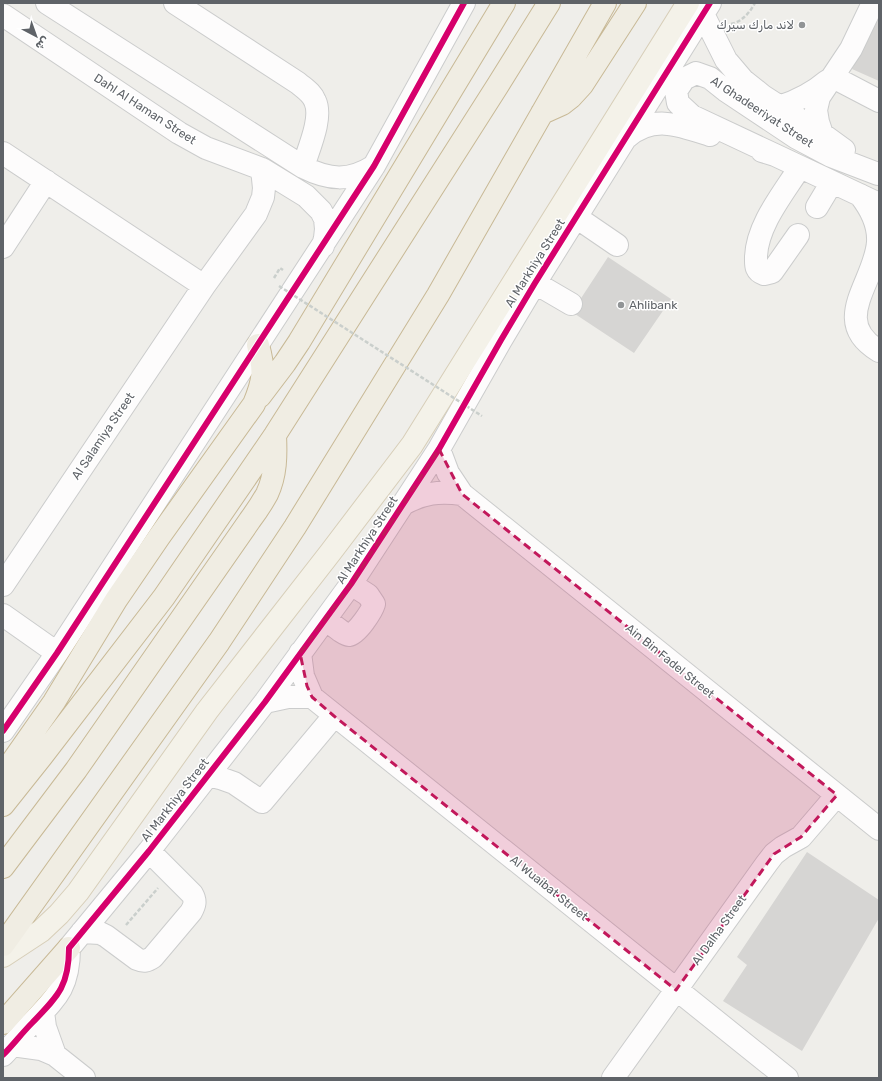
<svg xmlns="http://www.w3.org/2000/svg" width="882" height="1081" font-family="Rubik,'Noto Naskh Arabic',sans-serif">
	<rect width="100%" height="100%" fill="#efeeea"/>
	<path fill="#d6d5d3" d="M879,13V81L852,69Z
		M608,257L671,299L634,353L572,312Z
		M807,852L879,900V918L802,1051L723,1001L747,965L737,957Z"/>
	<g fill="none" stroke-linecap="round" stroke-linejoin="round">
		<g stroke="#cbcccc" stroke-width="24">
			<path id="minor" d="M47,3L303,167C329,180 349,182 374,166
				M175,3L298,83C305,89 312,93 315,101C323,118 308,150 303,167
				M703,14L726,60L743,80L763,96L822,134L844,150
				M3,15L179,133L206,148L262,169L306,196L321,211L325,219L326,229L325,238L323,246
				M833,77L879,101
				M779,107C797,101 813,93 827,81
				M822,134L818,122L816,110L819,97L851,49L873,3
				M626,138C652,114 680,125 710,135
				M762,151L775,155L879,204
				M3,153L204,286
				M775,155L692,116L678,103L676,91L684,79L696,73L710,78L725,90L797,138L831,156L878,174
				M860,195C871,209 879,224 878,242C875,283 829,321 879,351
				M817,207L832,182
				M576,217L617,245
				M798,235L772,272L764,274C755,271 756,265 756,257C757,225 783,194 800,167
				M3,247L46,181
				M535,283L571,304
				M439,449L448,473L462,494L879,829
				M403,504C424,493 438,491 462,494
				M3,585L204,286L256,214L263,197L264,188L262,169
				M3,615L57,653
				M326,620C331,623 344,635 349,635C357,634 372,611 374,604L368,595L351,584
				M300,653L303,676L312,697L787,1078
				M265,702L288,697H312
				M3,731L57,653L374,166L464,3
				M208,775L220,778L234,783L262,802L334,716
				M82,932L100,933L106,936L137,959C144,962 147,961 153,957L191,912C195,905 196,901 192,894L149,851
				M43,1012L45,1027L55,1055
				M12,1045L41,1049L55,1055L84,1078
				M3,1055C13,1045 22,1033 32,1023C57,997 69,987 69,948L149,851L265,702L351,584L439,449L501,340L535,283L710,3
				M613,1078L767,863L774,854L783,847L801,837L837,795"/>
		</g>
		<g stroke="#d7ceb8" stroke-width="24">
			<path id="major" d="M3,956L41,931L59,914L78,892L207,711L330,553L412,445L688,3"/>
		</g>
		<g stroke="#c8b996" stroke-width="24">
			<path id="highway" d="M542,113L562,104L571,97L582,85L635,3
				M260,396L285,363L299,342L504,3
				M3,775L54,702L116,600L159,537L254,404C264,380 265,371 258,345
				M3,805L42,756L164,597L275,435L498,85L549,3
				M3,867L76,770L250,520C256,512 262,503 267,494C276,475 276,455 275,435
				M3,945L219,642L295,527L438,295L605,3
				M3,1023L69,948"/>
		</g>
		<path stroke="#cacfcc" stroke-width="2.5" stroke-dasharray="4 2" stroke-linecap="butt" d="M731,24C742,22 750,12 755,3
			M274,278L280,268L283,270
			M126,925L158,888"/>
		<use href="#minor" stroke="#fdfcfc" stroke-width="22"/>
		<use href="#major" stroke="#f4f2e9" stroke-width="22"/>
		<use href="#highway" stroke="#f0ede3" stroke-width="22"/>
		<path stroke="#cacfcc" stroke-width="2.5" stroke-dasharray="4 2" stroke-linecap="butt" d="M279,286L482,416"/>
		<g stroke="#fff" stroke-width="8">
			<path id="cycleway" d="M3,731L57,653L374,166L464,3
				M3,1055C13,1045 22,1033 32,1023C57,997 69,987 69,948L149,851L265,702L351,584L439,449L501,340L535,283L710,3"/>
		</g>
		<use href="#cycleway" stroke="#d6006c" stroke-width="6"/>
	</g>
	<path fill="#c2185b" fill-opacity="0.2" stroke="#c2185b" stroke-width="3" stroke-dasharray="8 5" stroke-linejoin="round" d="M439,449L462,494L837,795L801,837L774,854L676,990L334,716L312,697L307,686L300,653L351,584Z"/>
	<g fill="#919496" stroke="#fff" stroke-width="1.5">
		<circle cx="802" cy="25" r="4"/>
		<circle cx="621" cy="305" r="4"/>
	</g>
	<g text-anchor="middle" stroke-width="3" stroke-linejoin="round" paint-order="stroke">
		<g font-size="12" fill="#5f6368" stroke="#fff" text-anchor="end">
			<text x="794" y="29">لاند مارك سيرك</text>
			<text x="629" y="309" text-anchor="start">Ahlibank</text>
		</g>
		<g font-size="12" fill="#5f6368" stroke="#fff">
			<text transform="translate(145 109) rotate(33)" y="4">Dahl Al Haman Street</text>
			<text transform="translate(762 112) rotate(33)" y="4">Al Ghadeeriyat Street</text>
			<text transform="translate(535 263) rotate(-58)" y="4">Al Markhiya Street</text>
			<text transform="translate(103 436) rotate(-56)" y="4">Al Salamiya Street</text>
			<text transform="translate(367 540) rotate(-57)" y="4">Al Markhiya Street</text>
			<text transform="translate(670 661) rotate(39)" y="4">Ain Bin Fadel Street</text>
			<text transform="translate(175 800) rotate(-52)" y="4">Al Markhiya Street</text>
			<text transform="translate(549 888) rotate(39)" y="4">Al Wuaibat Street</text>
			<text transform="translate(719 930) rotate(-54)" y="4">Al Dalha Street</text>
		</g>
	</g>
	<rect width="882" height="1081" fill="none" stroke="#5f6368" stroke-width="8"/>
	<g transform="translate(36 36) rotate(139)" stroke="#ffffff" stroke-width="3" paint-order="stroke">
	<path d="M0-3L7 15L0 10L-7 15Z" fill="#5f6368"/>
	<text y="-6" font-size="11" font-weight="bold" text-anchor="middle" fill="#5f6368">ش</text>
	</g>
</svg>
